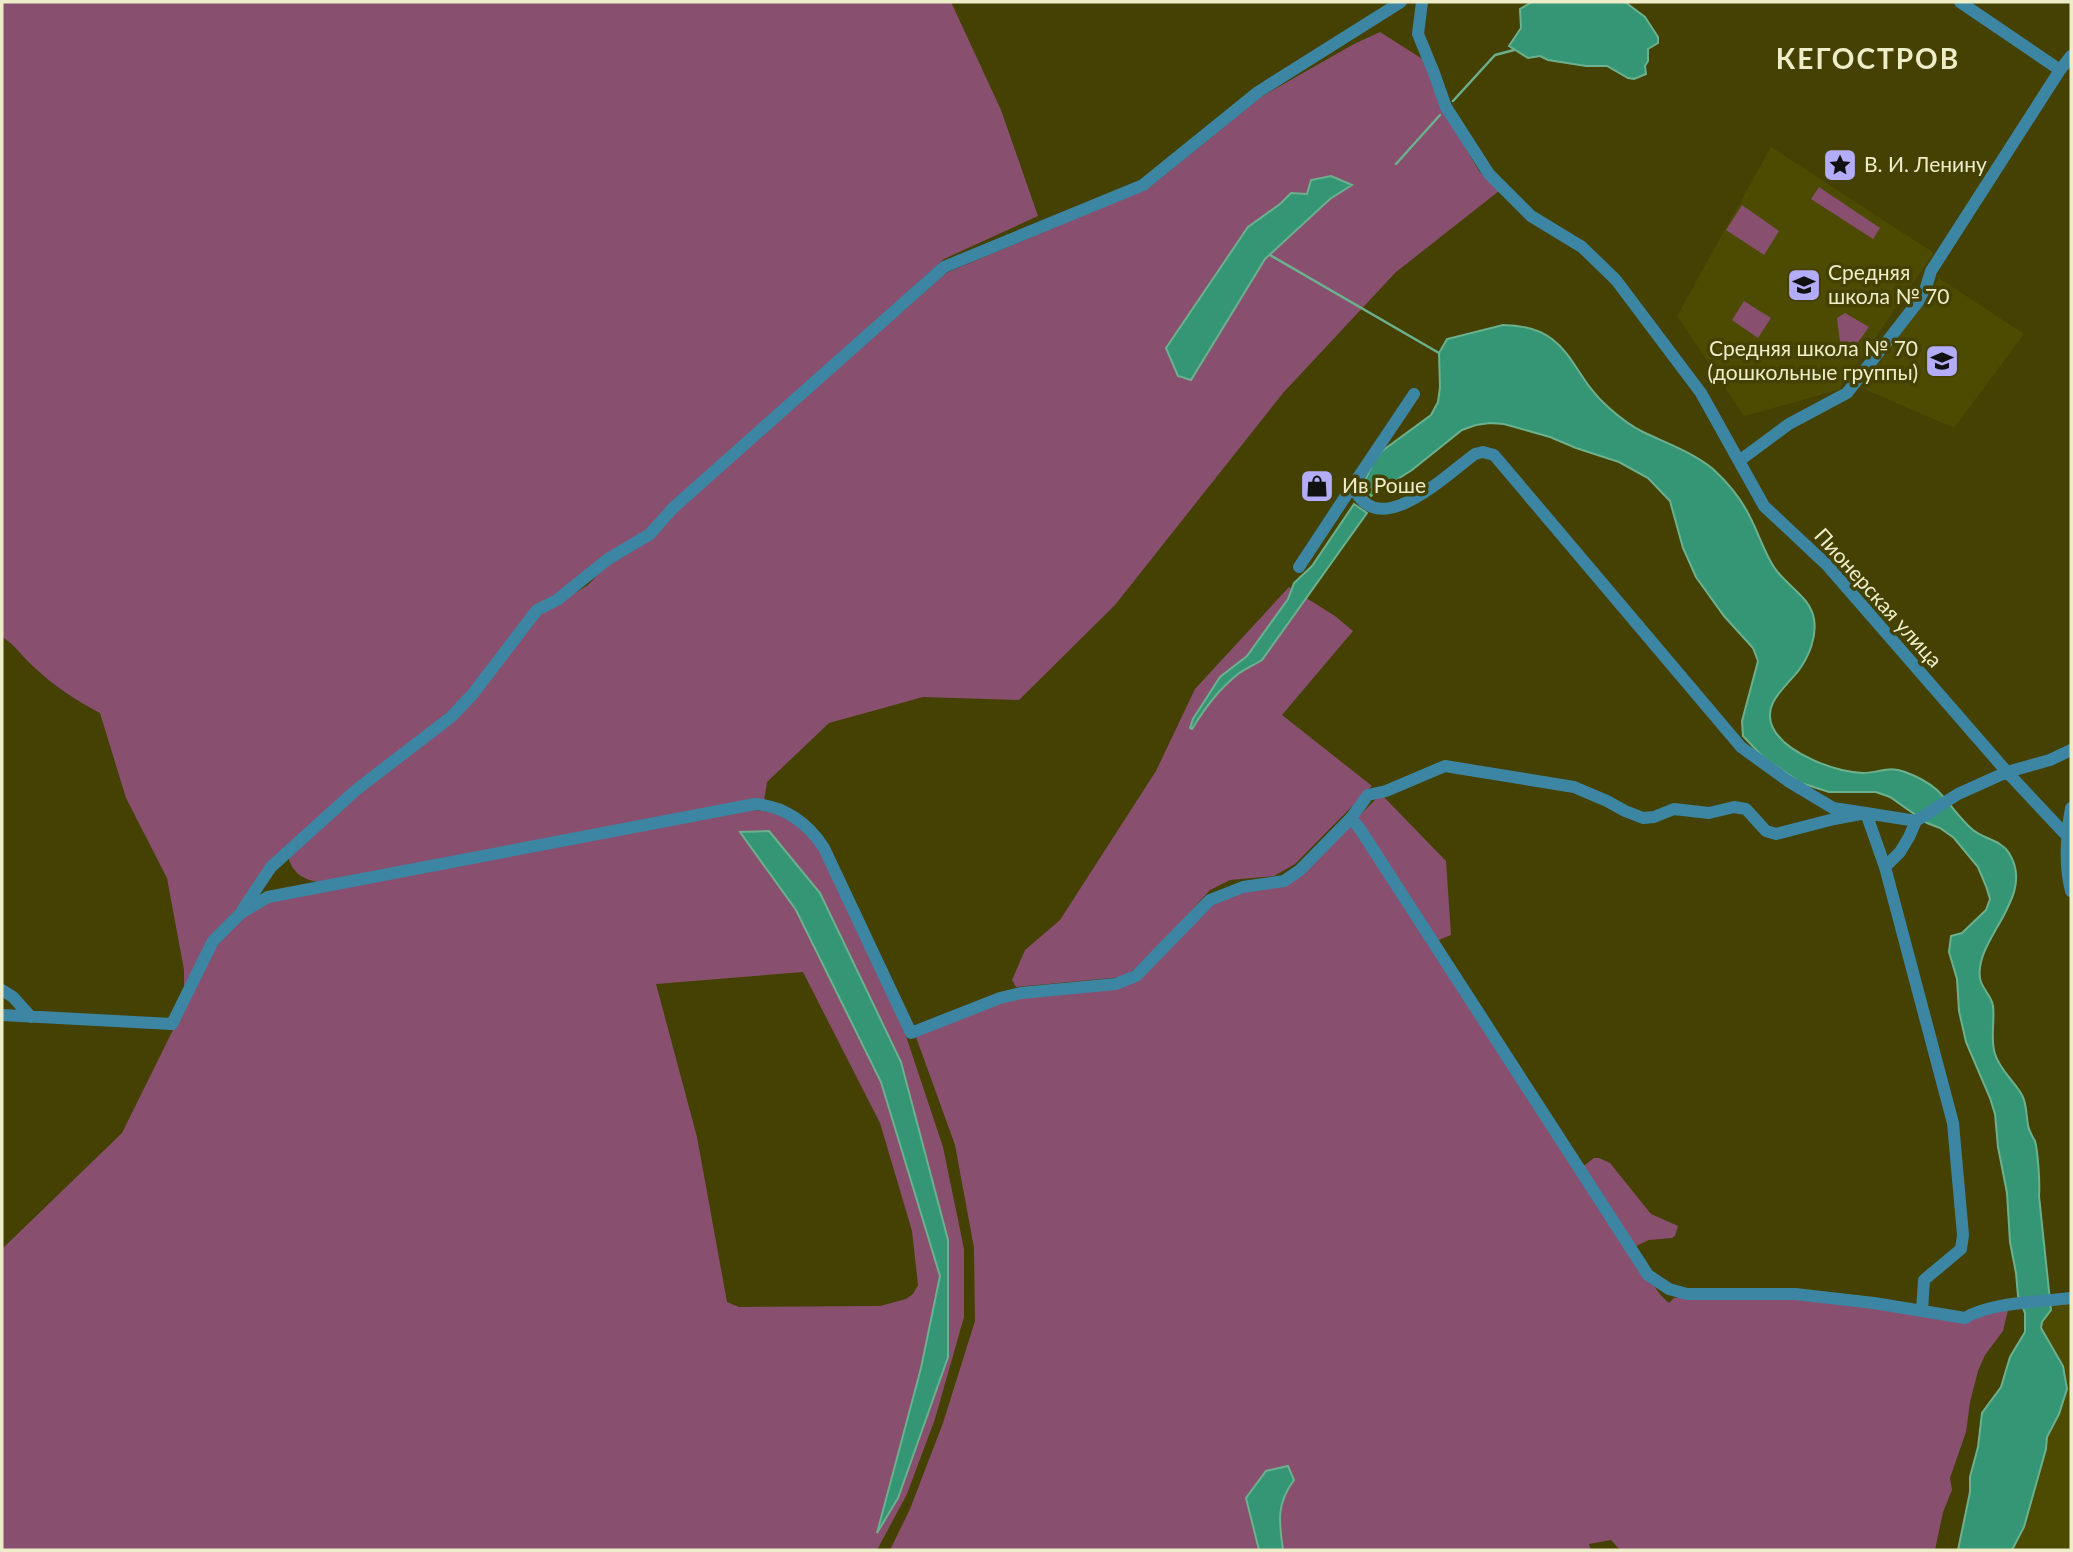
<svg xmlns="http://www.w3.org/2000/svg" width="2073" height="1552" font-family="Lato,sans-serif">
	<rect width="100%" height="100%" fill="#444103"/>
	<path fill="#4d4a01" d="M1771,147L1934,253L1839,390L1744,416L1677,316Z
		M1939,278L2024,334L1954,428L1862,388Z
		M2071,1300V1550H2012L2024,1527L2046,1449L2047,1437L2059,1414L2067,1389L2063,1366L2041,1328L2042,1322L2051,1310V1304Z"/>
	<path fill="#88506e" fill-rule="evenodd" d="M2,2H951L1001,110L1038,216L944,259L777,409L647,530L555,595L470,693L290,846L184,989V970L167,878L126,798L100,713C77,701 54,686 35,668C23,658 15,644 2,637Z
		M1380,32L1424,60L1441,106L1479,171L1499,191L1396,272L1283,393L1115,605L1019,700L923,697L829,723L767,782L764,801L318,882C303,880 292,872 288,857L357,794L452,720L534,618L588,585L609,563L679,509L946,273L1150,187L1261,97L1354,44Z
		M1819,187L1880,228L1873,239L1811,199Z
		M1742,205L1779,231L1764,255L1726,230Z
		M1744,301L1771,318L1758,338L1732,320Z
		M1845,313L1869,327L1853,349L1840,342L1837,318Z
		M1289,587L1335,616L1353,631L1282,715L1372,786L1295,864L1274,876L1230,880L1210,890L1145,962L1123,977L1016,987L1012,980L1025,950L1060,920L1156,771L1195,689Z
		M1381,794L1446,861L1451,935L1434,942L1581,1168L1594,1158H1599L1610,1163L1651,1214L1678,1226L1675,1236L1672,1238L1649,1240L1636,1246C1645,1266 1652,1290 1669,1303L1674,1298L1682,1297L1785,1295L1926,1314L2008,1310L2003,1331L1985,1355L1978,1371L1970,1402L1966,1432L1950,1478L1952,1490L1943,1512L1935,1550H1620L1611,1540L1589,1544L1591,1550H890L910,1509L943,1423L975,1321L974,1248L955,1145L916,1037L999,1001L1127,985L1213,899L1303,872Z
		M745,810C782,809 797,824 821,850L905,1033L943,1147L964,1249V1317L935,1419L907,1494L877,1550H2V1249L122,1133L212,951L243,916L270,900ZM803,972L880,1123L912,1231L918,1285L913,1294L906,1299L880,1306L739,1307L727,1302L697,1137L656,984Z"/>
	<path fill="#349675" stroke="#6cb08e" stroke-width="2" d="M1532,2H1625L1645,17L1658,37V43L1648,49V61L1645,66L1646,74L1634,79L1628,78L1607,66H1586L1548,60L1540,56L1528,58L1509,46L1521,28L1520,9Z
		M1331,176L1352,185L1330,199L1265,259L1191,380L1178,376L1166,348L1248,227L1280,204L1291,193L1307,194L1311,180Z
		M1503,325C1572,326 1568,372 1608,407C1618,416 1631,426 1643,432C1666,443 1692,452 1713,469C1727,482 1742,500 1750,517C1759,534 1764,552 1774,567C1786,586 1810,596 1814,619C1817,637 1809,656 1799,670C1786,687 1761,704 1773,728C1786,754 1836,772 1863,773C1880,773 1888,765 1905,772C1916,776 1928,782 1937,790C1950,803 1959,818 1973,830C1984,839 2001,840 2009,853C2037,897 1974,939 1980,978C1981,988 1992,996 1993,1006C1995,1021 1990,1039 1995,1054C2000,1070 2014,1081 2022,1095C2027,1104 2026,1115 2028,1125C2029,1131 2032,1136 2035,1141C2038,1151 2040,1185 2039,1196L2051,1310L2042,1322L2041,1328L2063,1366L2067,1389L2059,1414L2047,1437L2046,1449L2024,1527L2012,1550H1958L1970,1492V1477L1978,1447L1982,1413L2001,1387L2010,1357L2025,1332V1313L2018,1296L2016,1273L2010,1242L2007,1193L1998,1147L1995,1114L1990,1098L1966,1042L1959,1011L1957,979L1949,952L1951,936L1962,933L1986,910L1990,899L1986,886L1978,867L1954,838L1940,828L1927,823L1890,797L1876,792H1829L1801,783L1763,757L1743,736L1742,721L1758,661L1753,648L1724,616L1696,577L1683,548L1670,501L1648,478L1619,462L1576,448L1550,437L1504,424L1490,423L1476,425L1462,430L1412,470L1371,496L1363,485L1373,463L1382,451L1431,415L1438,402L1440,387L1439,353L1447,339Z
		M1354,504L1367,513L1262,660C1254,665 1245,669 1238,674C1218,690 1205,708 1192,729L1190,728L1193,719L1220,677L1247,656L1288,599L1294,583L1312,566Z
		M769,831L820,893L901,1062L948,1240V1357L898,1498L877,1533L921,1368L940,1276L881,1082L796,910L740,832Z
		M1288,1466L1294,1480C1276,1504 1279,1522 1283,1550H1259L1246,1498L1266,1471Z"/>
	<g fill="none" stroke-linecap="round" stroke-linejoin="round">
		<path stroke="#6cb08e" stroke-width="2.5" d="M1453,101L1495,55L1514,50
			M1396,164L1440,115
			M1270,255L1439,353"/>
		<path stroke="#3c86a3" stroke-width="12" d="M1422,2L1418,34L1434,73L1446,107L1489,174L1531,216L1582,247L1616,280L1701,393L1764,506L1827,565L2007,772L2066,835
			M1960,2L2060,70
			M1414,394L1353,485C1376,545 1446,475 1475,454L1483,452L1494,455L1741,747L1788,781L1833,808L1866,813L1885,867L1953,1123L1963,1235L1961,1249L1924,1280L1922,1311
			M1739,461L1789,424L1847,393L1924,294L1931,271L2060,70L2071,56
			M1299,567L1353,485
			M2071,808C2066,836 2064,864 2071,891
			M1351,818L1360,829L1648,1275L1669,1289L1687,1294H1795L1874,1303L1965,1318C1990,1302 2041,1302 2071,1298
			M1885,867L1900,852L1909,837L1916,821L1958,794L2007,772L2050,760L2071,750
			M243,909L271,867L356,790L451,717L472,695L537,610L557,600L608,559L650,534L673,508L944,267L1143,185L1258,92L1401,2
			M2,990L13,997L31,1017
			M2,1015L172,1024L213,941L241,913L268,897L755,804C784,806 808,823 824,848L911,1033L1000,998L1021,993L1116,984L1136,976L1210,900L1243,887L1284,881L1300,870L1351,818L1368,795L1386,791L1445,766L1574,787L1607,801L1625,811L1643,818L1654,817L1674,809L1709,813L1734,807L1746,809L1766,831L1776,834L1834,819L1866,813L1916,821"/>
	</g>
	<defs>
		<g id="sight-square" transform="scale(1.75)"><rect x="-9" y="-9" width="18" height="18" rx="4" fill="#b3adf9" stroke="#444103"/><path d="M0-6L1.8-2.2L6-1.7L2.9 1.2L3.7 5.4L0 3.3L-3.7 5.4L-2.9 1.2L-6-1.7L-1.8-2.2Z" fill="#111"/></g>
		<g id="school-square" transform="scale(1.75)"><rect x="-9" y="-9" width="18" height="18" rx="4" fill="#b3adf9" stroke="#444103"/><path d="M0-5L7-2L0 1L-7-2ZM-4 1L0 2.5L4 1V4Q0 6-4 4Z" fill="#111"/></g>
		<g id="shop-square" transform="scale(1.75)"><rect x="-9" y="-9" width="18" height="18" rx="4" fill="#b3adf9" stroke="#444103"/><path d="M-5-2.5h2.3a2.7 3.5 0 0 1 5.4 0H5L5.5 6h-11ZM-1.5-2.5h3a1.5 2.3 0 0 0-3 0Z" fill="#111"/></g>
	</defs>
	<g fill-rule="evenodd">
		<use href="#sight-square" x="1840" y="165"/>
		<use href="#school-square" x="1804" y="285"/>
		<use href="#school-square" x="1942" y="361"/>
		<use href="#shop-square" x="1317" y="486"/>
	</g>
	<g text-anchor="middle" stroke-width="7" stroke-linejoin="round" paint-order="stroke">
		<g font-size="21" fill="#eeedc9" stroke="#444103" text-anchor="start">
			<text x="1864" y="172">В. И. Ленину</text>
			<text x="1828" y="280">Средняя<tspan x="1828" dy="24">школа № 70</tspan></text>
			<text x="1918" y="356" text-anchor="end">Средняя школа № 70<tspan x="1918" dy="24">(дошкольные группы)</tspan></text>
			<text x="1342" y="493">Ив Роше</text>
		</g>
		<g font-size="21" fill="#eeedc9" stroke="#444103">
			<text transform="translate(1878 598) rotate(48)" y="7">Пионерская улица</text>
		</g>
		<g font-size="28" font-weight="bold" letter-spacing="2" fill="#eeedc9" stroke="#444103">
			<text x="1868" y="69">КЕГОСТРОВ</text>
		</g>
	</g>
	<rect width="2073" height="1552" fill="none" stroke="#eeedc9" stroke-width="7"/>
</svg>
